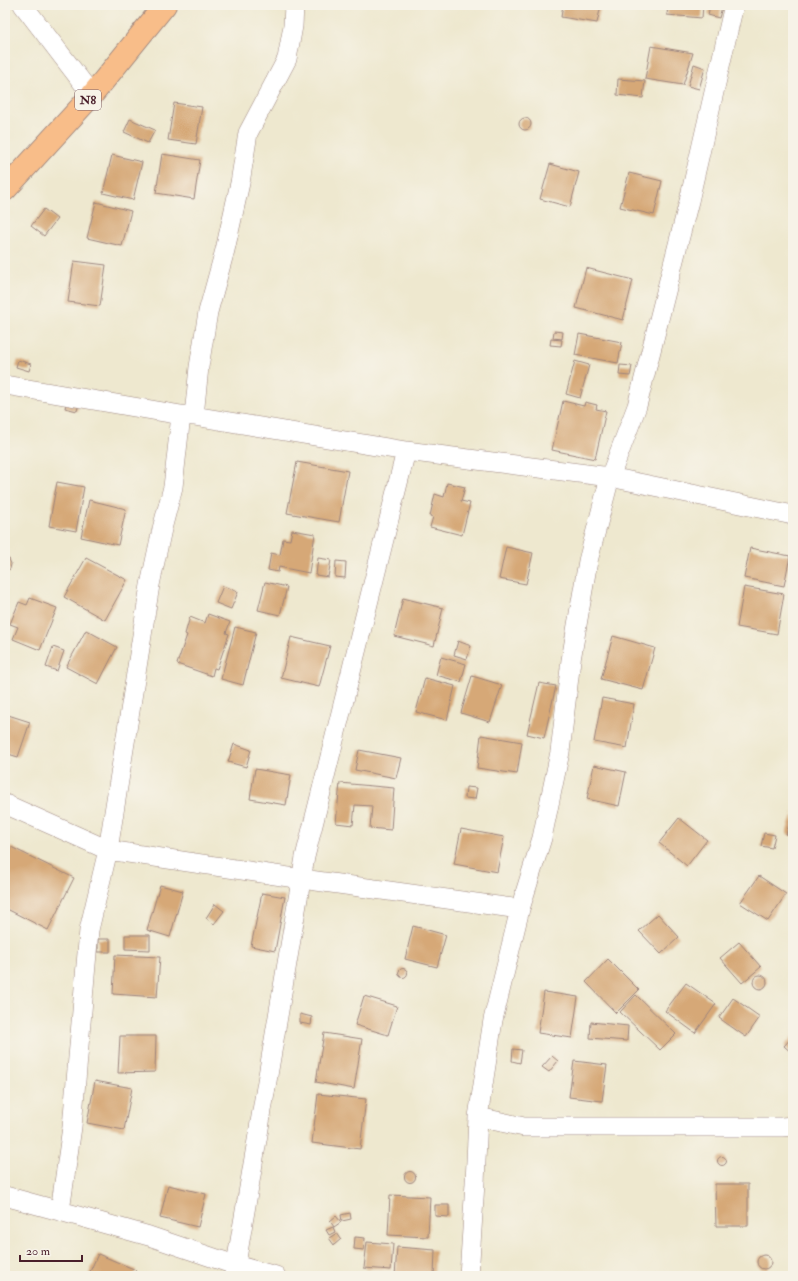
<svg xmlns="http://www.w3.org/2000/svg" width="798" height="1281" font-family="'IM FELL Double Pica',serif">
	<rect width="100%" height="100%" fill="#f7f3e8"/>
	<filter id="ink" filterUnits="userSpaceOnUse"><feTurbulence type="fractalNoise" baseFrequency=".025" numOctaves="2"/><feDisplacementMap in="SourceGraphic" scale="8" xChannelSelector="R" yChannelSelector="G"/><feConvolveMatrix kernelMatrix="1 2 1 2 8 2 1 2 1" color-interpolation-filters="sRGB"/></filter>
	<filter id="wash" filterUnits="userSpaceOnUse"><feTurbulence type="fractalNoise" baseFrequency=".012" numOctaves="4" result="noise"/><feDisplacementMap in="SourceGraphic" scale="16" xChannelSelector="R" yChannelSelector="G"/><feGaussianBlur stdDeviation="0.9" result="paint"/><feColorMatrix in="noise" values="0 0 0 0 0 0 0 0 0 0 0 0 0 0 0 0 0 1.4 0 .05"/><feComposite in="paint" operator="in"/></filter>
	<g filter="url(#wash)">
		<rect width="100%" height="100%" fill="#eee8cf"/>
		<g id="blocks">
			<path fill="#d6a877" d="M563,5H601L597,23L561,17Z
				M668,5H703L702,18L667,15Z
				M710,5L722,7L719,18L708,15Z
				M651,46L693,53L683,85L645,79Z
				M694,64L705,68L699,89L688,86Z
				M618,79L645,81L643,98L617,95Z
				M174,103L202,107L196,144L168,140Z
				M519 124a6 6 0 1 1 12 0a6 6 0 1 1-12 0Z
				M130,119L155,130L148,143L124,132Z
				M162,154L200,160L194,199L156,193Z
				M112,155L142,162L133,200L103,193Z
				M550,164L579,172L570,207L540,199Z
				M629,173L662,181L654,215L620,207Z
				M96,202L131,211L122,246L87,238Z
				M44,209L57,219L44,236L31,226Z
				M74,261L106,265L100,306L68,302Z
				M586,268L633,280L623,320L576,308Z
				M554,331L563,332L562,339L553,338Z
				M579,334L622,342L618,363L575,355Z
				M551,339L562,340L561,346L550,345Z
				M18,360L31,364L29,371L16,367Z
				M575,361L589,365L580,398L566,394Z
				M620,365L632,366L630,376L619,375Z
				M67,400L79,403L77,411L65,408Z
				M563,401L584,406L585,402L597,405L596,409L606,411L595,459L552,450Z
				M297,462L348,471L339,522L287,513Z
				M57,482L84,487L76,531L49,526Z
				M447,483L465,487L461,501L470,503L462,535L430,527L433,517L430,516L435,494L444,497Z
				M89,500L126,509L118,545L81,537Z
				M292,530L315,534L309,573L279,567L278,572L268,570L271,553L280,555L283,539L290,540Z
				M506,547L533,553L526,584L499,579Z
				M750,548L790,556L784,586L744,578Z
				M5,556L9,559L11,564L10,569L5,572Z
				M86,558L127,580L105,620L64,597Z
				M318,558L331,560L328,577L316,575Z
				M336,561L346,562L345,578L335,577Z
				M265,582L287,587L280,615L258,610Z
				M223,586L238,592L231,609L216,603Z
				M744,587L784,594L777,634L737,627Z
				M30,598L57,608L40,650L13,639L18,627L10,624L19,602L27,605Z
				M403,598L443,608L434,646L394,636Z
				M208,614L230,622L226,633L229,634L217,669L214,668L212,676L177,664L187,635L185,634L190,617L205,623Z
				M235,627L256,632L243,685L221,679Z
				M86,630L117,647L98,684L66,667Z
				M613,636L655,648L643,690L601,679Z
				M291,637L330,646L319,687L281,678Z
				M458,641L471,646L467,659L454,655Z
				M53,647L64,651L57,671L46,667Z
				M441,657L466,664L461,682L436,675Z
				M472,676L502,685L490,722L461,713Z
				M425,678L455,686L447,720L416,712Z
				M539,683L556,686L544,738L527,734Z
				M602,698L634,704L627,748L594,742Z
				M5,714L30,722L18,757L5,753Z
				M481,735L522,742L517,774L477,768Z
				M234,744L251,750L246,767L228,762Z
				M359,750L401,758L396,778L355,770Z
				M594,765L626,772L619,806L587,799Z
				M255,769L291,775L286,805L250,799Z
				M340,783L394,788L391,830L370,828L372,806L355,805L353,825L336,823Z
				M466,787L477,788L475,799L465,798Z
				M793,812V836L786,834Z
				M679,818L707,840L687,866L659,843Z
				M461,829L504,837L497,872L454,864Z
				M764,833L775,835L772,848L761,846Z
				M11,847L74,878L48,930L5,908V858Z
				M759,876L786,894L768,921L740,903Z
				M160,885L183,891L170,937L147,930Z
				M262,893L285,897L275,951L251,946Z
				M215,904L224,911L214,924L206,918Z
				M658,914L679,937L661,954L639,931Z
				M413,926L446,935L437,967L405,959Z
				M125,935H150V950L125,949Z
				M98,939H110V952H98Z
				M739,942L761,967L742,983L720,958Z
				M115,955L160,957L157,997L113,994Z
				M608,959L639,990L616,1013L586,982Z
				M398.5 973a4.5 4.5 0 1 1 9 0a4.5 4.5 0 1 1-9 0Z
				M753 982a7 7 0 1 1 14 0a7 7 0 1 1-14 0Z
				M686,983L716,1004L695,1033L665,1011Z
				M544,992L578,997L572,1038L538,1033Z
				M636,995L676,1034L660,1050L620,1012Z
				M364,996L397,1006L388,1035L355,1025Z
				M733,998L760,1017L746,1037L719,1018Z
				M300,1014L312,1017L311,1025L300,1023Z
				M591,1022L628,1026L627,1041L590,1038Z
				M324,1033L362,1039L354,1089L316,1082Z
				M120,1036H156L155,1072L118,1073Z
				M793,1036V1054L784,1046Z
				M513,1049L522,1050L520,1063L512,1061Z
				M552,1056L558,1061L549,1072L542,1067Z
				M574,1061L607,1065L602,1101L569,1097Z
				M95,1081L132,1088L124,1130L87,1123Z
				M318,1094L366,1099L360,1149L312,1143Z
				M717.5 1161a4.5 4.5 0 1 1 9 0a4.5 4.5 0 1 1-9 0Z
				M404.5 1177a5.5 5.5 0 1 1 11 0a5.5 5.5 0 1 1-11 0Z
				M715,1184H748V1226H716Z
				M168,1185L206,1194L198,1227L160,1218Z
				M390,1195L430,1197L428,1237L388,1235Z
				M435,1205H449V1217L435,1216Z
				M350,1213L351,1219L342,1221L341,1215Z
				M336,1216L341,1222L334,1227L330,1221Z
				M333,1227L335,1232L329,1235L326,1230Z
				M337,1233L341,1239L334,1245L329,1238Z
				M355,1237L365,1238L364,1250L354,1249Z
				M367,1242L393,1244L391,1270L364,1268Z
				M397,1247L435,1250L434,1276H395Z
				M98,1254L136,1270L133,1276H88Z
				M757 1262a7 7 0 1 1 14 0a7 7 0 1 1-14 0Z"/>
		</g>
	</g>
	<g filter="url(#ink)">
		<use href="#blocks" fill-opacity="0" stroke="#9c847d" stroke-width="1"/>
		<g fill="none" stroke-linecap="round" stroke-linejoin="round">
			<g stroke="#9c847d" stroke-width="20">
				<path id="minor" d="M23,5L92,95
					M734,5L689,201L637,406L610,477L793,515
					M5,385L181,415L194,416L406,451L610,477L588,561L571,660L560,752L542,838L520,909L493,1020L478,1117L475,1183L469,1276
					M181,415L173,487L162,529L150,585L108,850L89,930L72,1127L60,1211L149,1236L235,1265L276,1276
					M194,416L199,367L208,312L225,250L240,183L248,133L287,59L293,26L294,5
					M5,804L108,850L302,879L520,909
					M478,1117L524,1127H782L793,1126
					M5,1196L60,1211
					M234,1276L305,857L406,451"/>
			</g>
			<g stroke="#9c847d" stroke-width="24">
				<path id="primary" d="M5,190L92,95L165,5"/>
			</g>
			<use href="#minor" stroke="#fff" stroke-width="19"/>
			<use href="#primary" stroke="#f8bd89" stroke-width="22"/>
		</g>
	</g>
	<g text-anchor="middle" stroke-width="4" stroke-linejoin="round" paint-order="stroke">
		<rect fill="#f7f3e8" stroke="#7e5f64" stroke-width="1" x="75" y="90" width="26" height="20" rx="3"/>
		<g font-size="12" font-weight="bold" fill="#4a1f2b">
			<text x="88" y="104">N8</text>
		</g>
	</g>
	<rect width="798" height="1281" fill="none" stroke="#f7f3e8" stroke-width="20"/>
	<path d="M20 1255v6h62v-6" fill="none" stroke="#4a1f2b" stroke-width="2"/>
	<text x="26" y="1255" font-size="12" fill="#4a1f2b" stroke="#f7f3e8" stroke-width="3" paint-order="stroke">20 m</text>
</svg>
